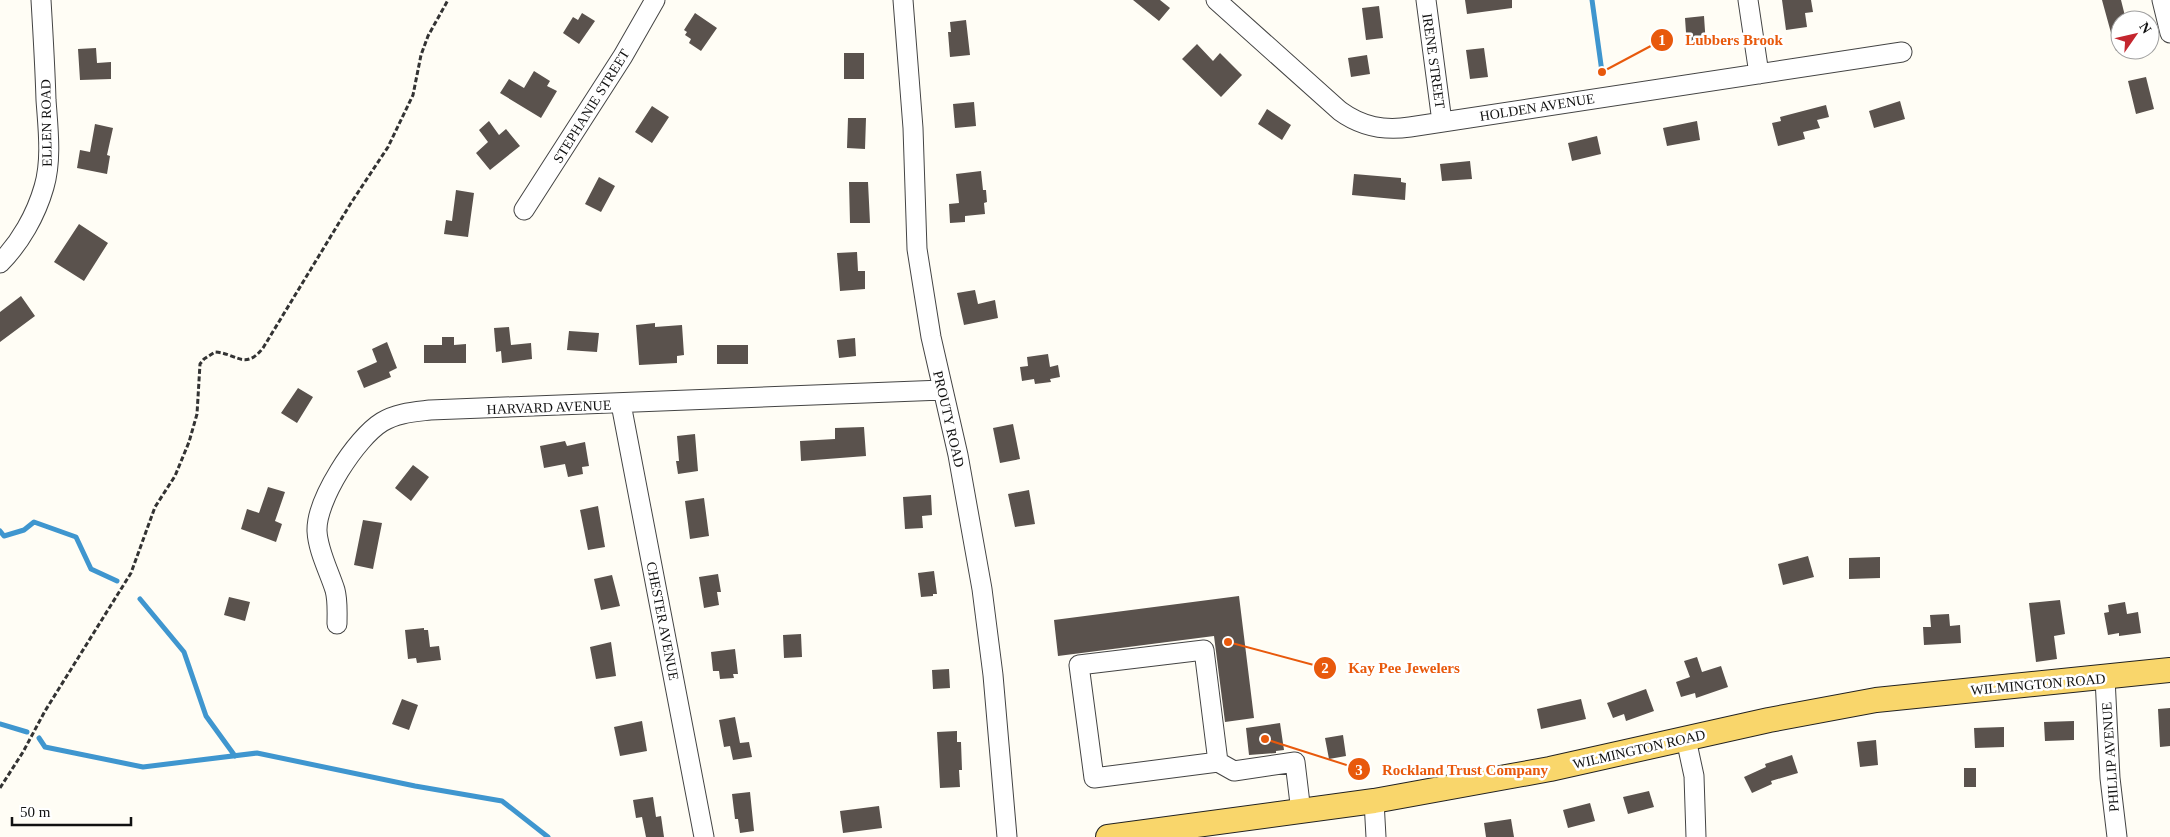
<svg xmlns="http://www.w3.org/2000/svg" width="2170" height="837" font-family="Georgia,serif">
	<rect width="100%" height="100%" fill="#fffdf5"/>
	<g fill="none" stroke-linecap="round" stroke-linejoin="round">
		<path stroke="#3f96cf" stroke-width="5" d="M1592,0L1602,72
			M0,531L4,536L24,530L34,522L76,537L91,569L117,581
			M140,599L184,652L206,716L235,756
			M0,724L27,732
			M39,738L45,747L143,767L257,753L415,786L502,801L548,837"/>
	</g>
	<path fill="#5a524d" d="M1133,0H1160L1170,8L1159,21Z
		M1465,0H1512V8L1467,14Z
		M1782,0H1811L1813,12L1805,13L1807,27L1786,30Z
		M2102,0H2121L2126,20H2120V50L2116,51Z
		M1379,6L1383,38L1366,40L1362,8Z
		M582,13L595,21L579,44L563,33L573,17L578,20Z
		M695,13L717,28L701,51L689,43L691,39L685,35L687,32L684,30Z
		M1704,16L1706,46L1687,47L1685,18Z
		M966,20L970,55L950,57L948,32H951L950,22Z
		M1197,44L1213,61L1220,53L1242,75L1221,97L1182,59Z
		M96,48L97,63L111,62V79L80,80L78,49Z
		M1484,48L1488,77L1470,79L1466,50Z
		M844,53H864V79H844Z
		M1367,55L1370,74L1351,77L1348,58Z
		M534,71L550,81L547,86L557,91L541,118L500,93L509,79L524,88Z
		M2146,77L2154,109L2136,114L2128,81Z
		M1900,101L1905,119L1874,128L1869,111Z
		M974,102L976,126L955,128L953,104Z
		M1826,105L1829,117L1817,120L1820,128L1803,132L1805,139L1778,146L1772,123L1781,121L1780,117Z
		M652,106L669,117L652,143L635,132Z
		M1267,109L1291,125L1282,140L1258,124Z
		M848,118H866L865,149L847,148Z
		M489,121L499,135L506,129L520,146L490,170L476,153L488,142L479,130Z
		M1697,121L1700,140L1667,146L1663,128Z
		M95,124L113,128L107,155L110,156L107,174L77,168L80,150L90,152Z
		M1597,136L1601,154L1572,161L1568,143Z
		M1470,161L1472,179L1442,181L1440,164Z
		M981,171L983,190H986L987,202L984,203L985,214L965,216V222L950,223L949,204L959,203L956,174Z
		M1354,174L1401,178V182L1406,183L1405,200L1352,195Z
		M599,177L615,186L601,212L585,204Z
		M849,182H868L870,223H850Z
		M456,190L474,193L468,237L444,234L446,220L452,221Z
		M79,224L108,243L84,281L54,262Z
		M857,252L858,271H865V289L840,291L837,253Z
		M975,290L978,304L995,300L998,318L964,325L957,293Z
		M21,296L35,316L0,342V312Z
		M655,323V327L682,325L684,355L677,356V363L639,365L636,325Z
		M509,327L511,345L531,343L532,359L502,363L501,351L496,352L494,328Z
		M569,331L599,333L597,352L567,350Z
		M442,337H454V345L466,344V363H424V345H442Z
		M855,338L856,356L839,358L837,340Z
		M387,342L397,368L389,372L391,377L364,388L357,371L377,362L372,349Z
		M717,345H748V364H717Z
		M1048,354L1050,367L1058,365L1060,377L1050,379L1051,382L1035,384L1034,379L1022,381L1020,367L1028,366L1027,357Z
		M298,388L313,397L297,423L281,413Z
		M1013,424L1020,459L1000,463L993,428Z
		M864,427L866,456L801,461L800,441L835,439V428Z
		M695,434L698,471L678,474L676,461H679L677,436Z
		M565,441L567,446L585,442L589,466L582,467L583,474L568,477L565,464L544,468L540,446Z
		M413,465L429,477L411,501L395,488Z
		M268,487L285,492L275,521L282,524L276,542L241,529L247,509L259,513Z
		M1029,490L1035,524L1015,527L1008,494Z
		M931,495L932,515L922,516L923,528L905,529L903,497Z
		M704,498L709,536L690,539L685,501Z
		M598,506L605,547L588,550L580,510Z
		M363,520L382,523L373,569L354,565Z
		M1808,556L1814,577L1783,585L1778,564Z
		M1880,557V578L1849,579V558Z
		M934,571L937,594H933V596L921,597L918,573Z
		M718,574L721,592H717L719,605L704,608L699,577Z
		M612,575L620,606L601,610L594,579Z
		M1239,596L1254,718L1225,722L1214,636L1058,656L1054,620Z
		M229,597L250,602L245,621L224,615Z
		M2060,600L2065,634L2054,636L2057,659L2036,662L2029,603Z
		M2125,602L2127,614L2138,612L2141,633L2119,636V633L2108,635L2104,613L2109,612L2108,605Z
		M1949,614L1950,626L1960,625L1961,643L1924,645L1923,627H1931L1930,615Z
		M424,628V630H428L430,647L439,646L441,660L417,663L416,658L408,659L405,630Z
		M801,634L802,657L784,658L783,635Z
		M611,642L616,676L596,679L590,647Z
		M735,649L738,674H733L734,678L720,679L719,671H713L711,652Z
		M1697,657L1702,672L1721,666L1728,687L1696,698L1695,693L1681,697L1676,682L1690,677L1684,661Z
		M949,669L950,688L933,689L932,670Z
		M1646,689L1654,711L1626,721L1624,714L1613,718L1607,703Z
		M402,699L418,705L409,730L392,724Z
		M1581,699L1586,719L1541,729L1537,709Z
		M2170,708V746L2160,747L2158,709Z
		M735,717L740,743L749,742L752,757L733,760L730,746L724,747L719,720Z
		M642,721L647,751L620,756L614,727Z
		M2074,721V740L2045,741L2044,722Z
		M1280,723L1284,750L1276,751V753L1249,755L1246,728Z
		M2004,727V747L1975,748L1974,728Z
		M957,731V742H961L962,770H959L960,787L940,788L937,732Z
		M1343,735L1346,756L1329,759L1325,738Z
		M1876,740L1878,765L1860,767L1857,742Z
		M1792,755L1798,773L1771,781L1772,784L1752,793L1744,777L1766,767L1765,764Z
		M1964,768H1976V787H1964Z
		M1649,791L1654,807L1628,814L1623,797Z
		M750,792L754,831L740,833L738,819H735L732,794Z
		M653,797L656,817L661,816L664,837H646L642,817L636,818L633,800Z
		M1590,803L1595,821L1568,828L1563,810Z
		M879,806L882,828L843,833L840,811Z
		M1511,819L1514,837H1486L1484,823Z"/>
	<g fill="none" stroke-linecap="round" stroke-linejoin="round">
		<g stroke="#444" stroke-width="21">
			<path id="minor" d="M903,0L913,128L917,249L931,337L958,455L982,589L993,675L1007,837
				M1216,0L1340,111C1362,127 1384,131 1410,127L1902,52
				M1426,0L1442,122
				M1748,0L1759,74
				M2162,0L2170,33
				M524,210L623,56L655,0
				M0,263C20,243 36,215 44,187C52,160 48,128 46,100C45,66 43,33 41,0
				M621,404L704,837
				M337,624C337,613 338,601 335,590C329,571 318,551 317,531C316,500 356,438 382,422C397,413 414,412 430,410L943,390
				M1204,650L1218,762L1094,778L1079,665Z
				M2105,678L2110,778L2117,837
				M1686,739L1694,776L1696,837
				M1218,762L1234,771L1295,762L1301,812
				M1374,801L1376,837"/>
		</g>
		<g stroke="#222" stroke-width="26">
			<path id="major" d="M1108,837L1374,801L1550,769L1769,720L1876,700L2170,670"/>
		</g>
		<path stroke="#333" stroke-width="3" stroke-dasharray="5 2.5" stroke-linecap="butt" d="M0,788L23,752L45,711L131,573L155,507L175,476L189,442L197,414L200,364L204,359L215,352C236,353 245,371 263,348L351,203L388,147L413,95L421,55L428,36L448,0"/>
		<use href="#minor" stroke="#fff" stroke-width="19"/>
		<use href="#major" stroke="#f9d66b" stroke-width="24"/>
	</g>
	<g text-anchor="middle" stroke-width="5" stroke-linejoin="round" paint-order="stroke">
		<g font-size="14" fill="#111" stroke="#fff">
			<text transform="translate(1434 61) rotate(82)" y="5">IRENE STREET</text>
			<text transform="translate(591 106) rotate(-58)" y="5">STEPHANIE STREET</text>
			<text transform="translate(1537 107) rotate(-9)" y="5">HOLDEN AVENUE</text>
			<text transform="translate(46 123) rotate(-91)" y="5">ELLEN ROAD</text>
			<text transform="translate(549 407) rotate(-2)" y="5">HARVARD AVENUE</text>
			<text transform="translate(949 419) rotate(77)" y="5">PROUTY ROAD</text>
			<text transform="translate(663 621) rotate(79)" y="5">CHESTER AVENUE</text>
			<text transform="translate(2038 684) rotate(-5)" y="5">WILMINGTON ROAD</text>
			<text transform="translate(1639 749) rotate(-13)" y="5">WILMINGTON ROAD</text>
			<text transform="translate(2110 757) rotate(-94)" y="5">PHILLIP AVENUE</text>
		</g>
	</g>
	<path fill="none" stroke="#e8590c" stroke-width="2" d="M1602 72L1662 40M1228 642L1325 668M1265 739L1359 769"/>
	<g fill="#e8590c" stroke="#fff" stroke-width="2">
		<circle cx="1602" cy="72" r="5"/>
		<circle cx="1228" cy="642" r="5"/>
		<circle cx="1265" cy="739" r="5"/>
		<circle cx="1662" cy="40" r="12"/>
		<circle cx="1325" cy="668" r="12"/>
		<circle cx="1359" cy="769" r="12"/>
	</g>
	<g font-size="15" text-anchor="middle" font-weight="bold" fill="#fff">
		<text x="1662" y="45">1</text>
		<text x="1325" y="673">2</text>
		<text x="1359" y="775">3</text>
	</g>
	<g font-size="15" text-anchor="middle" font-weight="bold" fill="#e8590c" stroke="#fff" stroke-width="5" stroke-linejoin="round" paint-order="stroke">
		<text x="1734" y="45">Lubbers Brook</text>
		<text x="1404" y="673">Kay Pee Jewelers</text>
		<text x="1465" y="775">Rockland Trust Company</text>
	</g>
	<g transform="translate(2135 35) rotate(56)"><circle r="24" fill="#ffffff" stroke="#a0a0a0"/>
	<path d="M0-4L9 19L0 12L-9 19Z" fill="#c4262e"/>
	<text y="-8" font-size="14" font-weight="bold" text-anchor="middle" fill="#111111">N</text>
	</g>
	<path d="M12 817v8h119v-8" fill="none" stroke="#111111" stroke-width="2.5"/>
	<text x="20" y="817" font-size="15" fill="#111111" stroke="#ffffff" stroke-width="4" paint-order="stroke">50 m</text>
</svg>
